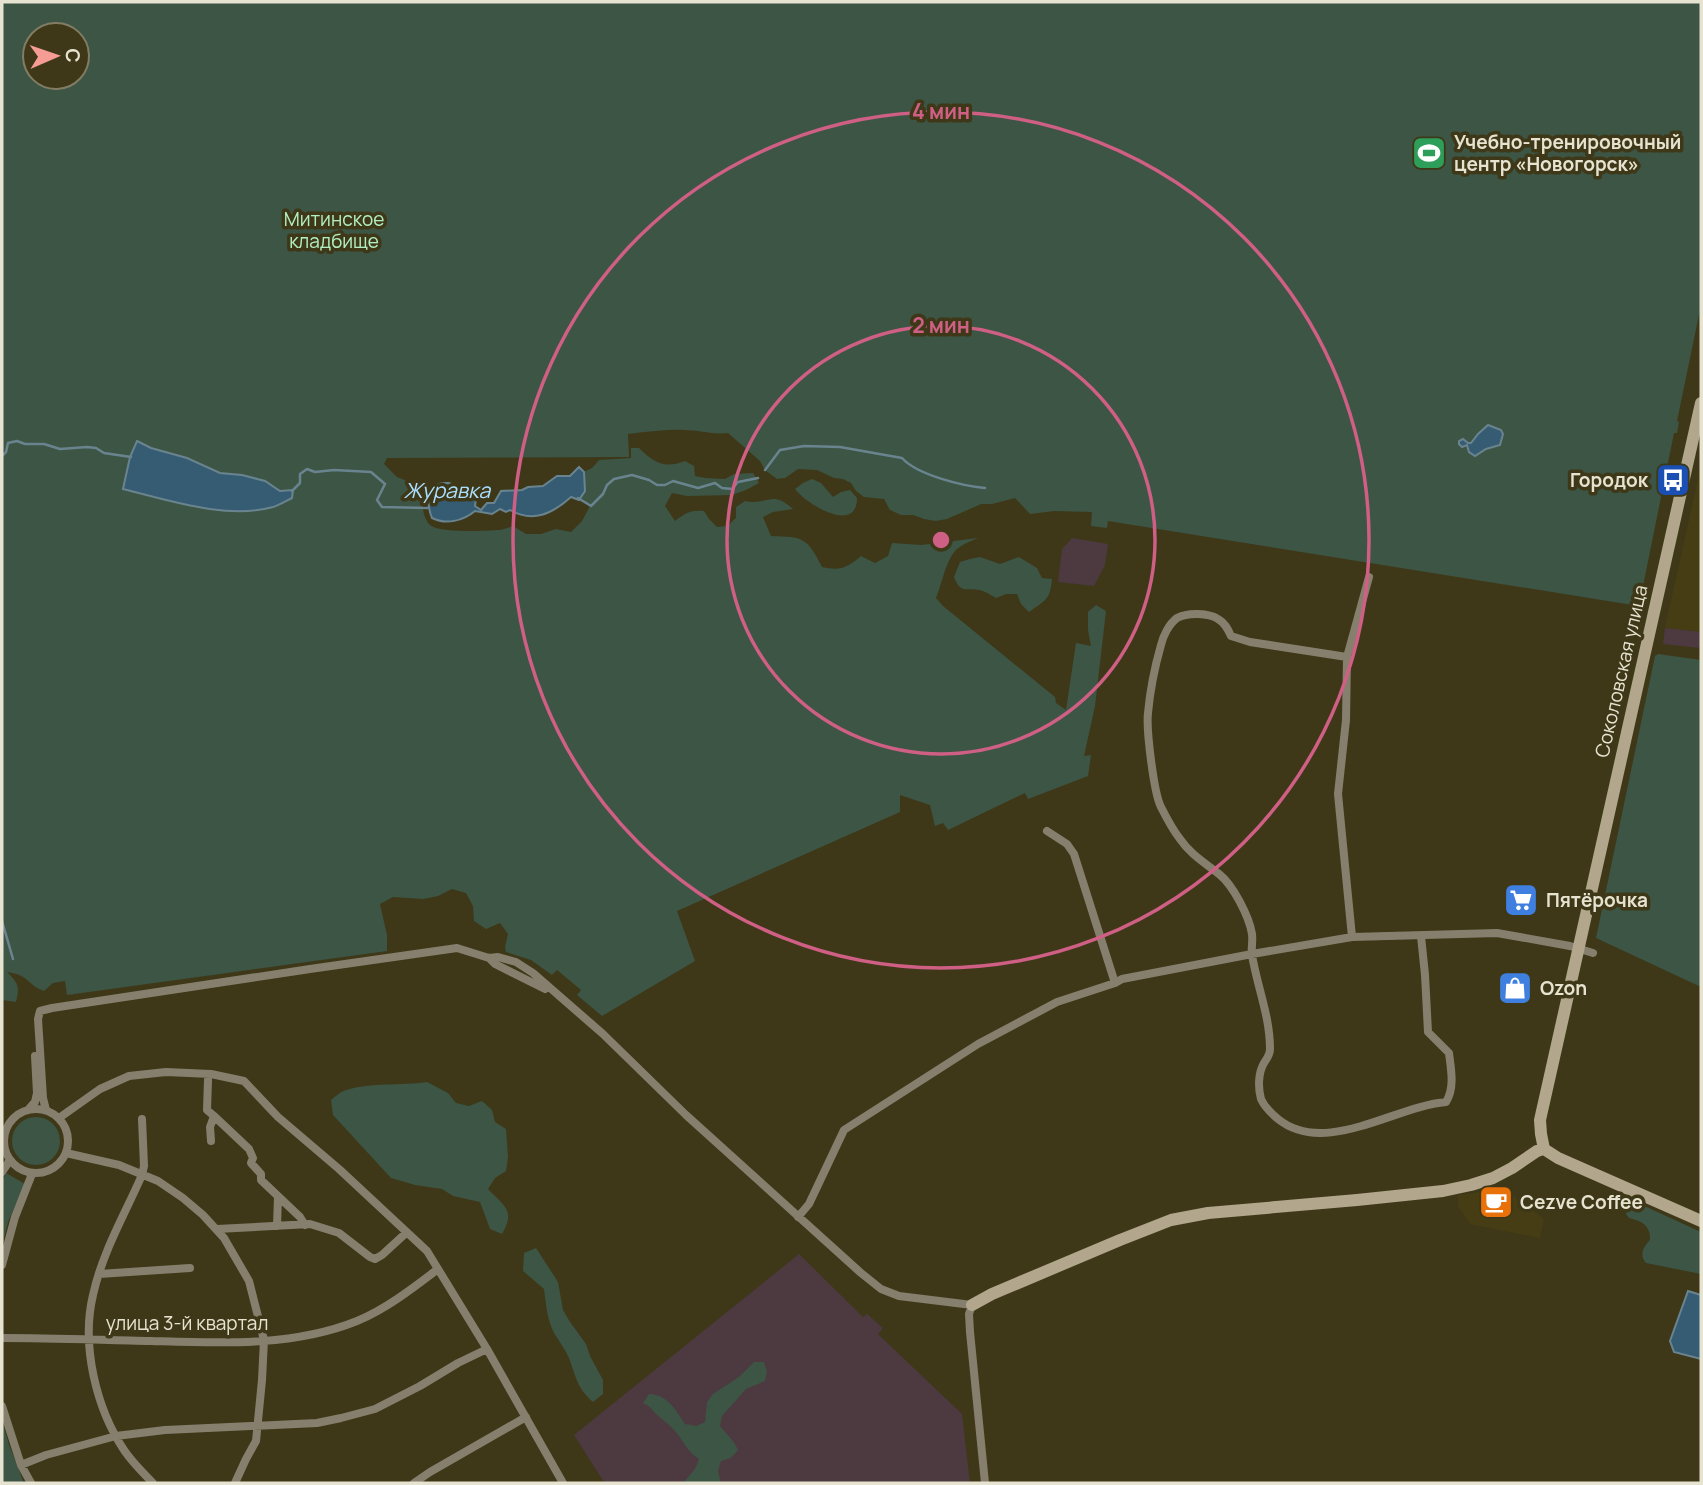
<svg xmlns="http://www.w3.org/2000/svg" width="1703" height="1485" font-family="Manrope,sans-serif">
	<rect width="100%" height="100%" fill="#3e3818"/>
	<path fill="#463d15" d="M1701,466V632L1665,628Z
		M1503,1189L1544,1219L1540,1238L1470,1224L1458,1206V1195Z"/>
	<path fill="#4d3940" d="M1072,538L1108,544L1105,565L1094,586L1058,582L1062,549Z
		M1665,628L1701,632V648L1663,644Z
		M799,1254L863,1317L867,1314L883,1328L878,1334L962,1414L970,1483H606L602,1479L574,1435Z"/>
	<path fill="#3d5544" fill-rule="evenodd" d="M2,2H1701V305L1677,421L1679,422L1677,433H1674L1639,606L1108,521L1107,528L1091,526L1092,512L1054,511L1030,514L1015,498L992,504H981L947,519L936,521L924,519L913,515H901L890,510L884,499L864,497L856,491L851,483L843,479L834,478L817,470L798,469L785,478L777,479L765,470L760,461L728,433C713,435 699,430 684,430C665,429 647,432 628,434L629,457L387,458L384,464L397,477L407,481L412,491L423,493C422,503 422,517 430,525C438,533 485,531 497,530C502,530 508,528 513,526L526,534H541L556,529L571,532L582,521L590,506L579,500L585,491L584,472L592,468L599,460L631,458V448H639C654,463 665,469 685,461L694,466L695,476L705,478L725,479L734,474L753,473L759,483L746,490L732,495L687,496L672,493L665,506L675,521C685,513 691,510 704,511L709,519L717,527L727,526L736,518V507L745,501C768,506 771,489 793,509L773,512L763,517L771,536C803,537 807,537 822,567C840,571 847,568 861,556L875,563L888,556L892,543L921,545L978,538C971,541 963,544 957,549C946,559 942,584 936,598L943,606L1055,697L1056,703L1066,710L1076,643L1091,646L1088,630V612L1096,605L1106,611L1095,706L1084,756L1091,755L1088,776L1028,799L1025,793L948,830L943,823L935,826L930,805L900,795V812L677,911L695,961L602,1016L577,995L581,990L557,970L552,975L531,960L506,952L505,947L508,934L500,923L486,929L474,921L473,906L466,893L452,889L438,896L423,899L393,897L380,904L387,935V951L67,995L65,981L53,983L44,991C27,985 30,975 7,972C18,983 20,986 16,1002L2,1000ZM35,35H77V77H35ZM137,441L151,448L187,458L220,473L242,475L265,481L280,491H293L124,489L130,457Z
		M812,479L821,483L833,497L841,492L850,490L857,498C857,535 806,504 795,489L803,483Z
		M980,557L1000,564L1019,557L1037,568L1042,578L1052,579C1050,601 1045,600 1029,612L1021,604L1017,594H1006L996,598C991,595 985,591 979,590C966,587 961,595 954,577L960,562L970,559Z
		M1658,654L1701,660V987L1596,938L1655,656Z
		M427,1082L448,1093L456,1103L469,1106L482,1101L492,1110L495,1122L506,1129L508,1157L506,1171L495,1178L488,1189C504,1206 516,1210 502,1234L490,1229L480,1202L453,1196L442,1189L415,1185L391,1178L333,1115L331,1100C336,1096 340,1092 346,1090C372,1082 401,1086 427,1082Z
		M12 1141a24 24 0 1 1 48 0a24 24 0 1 1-48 0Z
		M6,1173L25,1184L8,1222L2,1246V1181Z
		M1632,1205H1642L1701,1232V1274L1646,1263C1639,1255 1643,1247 1650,1240C1651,1226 1642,1221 1629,1218L1626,1214L1628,1208Z
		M536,1248L558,1282L563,1310L570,1322L586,1344L590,1356L603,1380V1394L593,1402C577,1388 576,1377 569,1358C565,1349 559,1341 554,1333C547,1319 546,1304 544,1289L523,1271L524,1253Z
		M754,1362H764L767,1372L765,1381L746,1389L722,1416L720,1426C726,1434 734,1440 738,1450L731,1458L721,1461L718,1471L721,1483H683L695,1469L699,1459C685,1450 684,1440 673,1429C668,1423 661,1419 656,1414C651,1409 650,1406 643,1403L649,1394C668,1395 675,1409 685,1424L696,1426L705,1422L707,1402L713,1394L739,1377Z
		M2,1420L9,1445L24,1483H2Z"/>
	<path fill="#355c73" stroke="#6a848f" stroke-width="2" d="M1488,425L1501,430L1503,434L1500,445L1486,449L1475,456L1469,452L1467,445L1462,447L1459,444V441L1463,439L1468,443H1471L1478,434Z
		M137,441L151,448L187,458L220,473L242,475L265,481L280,491L293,490L292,498C286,501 279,505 273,507C227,520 168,500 123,489L130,457Z
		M579,467L584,472L585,491L579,500L571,497C552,514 533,523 510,510L506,512L500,509L492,514L475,511C463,521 446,525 432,518C426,503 429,499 436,485C448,480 454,485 465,489C469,490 473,490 477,491L475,506L481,510L487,503H494L501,491L522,490L528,487L543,486L557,476H570Z
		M1688,1291L1701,1295V1359L1674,1352L1670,1341Z"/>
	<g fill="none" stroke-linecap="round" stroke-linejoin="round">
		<path stroke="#6a848f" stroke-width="2.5" d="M2,456L6,452L8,443L17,441L25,444H44L60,449L87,447L96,448L104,453L131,457
			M765,470L780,450L804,446L840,447L902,458C917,475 963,486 985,488
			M292,491L300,483V474L307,469L315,472L334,470L371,472L385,484L377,500L382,507L428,508
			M578,498L591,506L603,494L607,485L614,479L632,475L649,480L657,485H665L673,481L698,488L715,483L722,488L732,489L738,482L758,478
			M2,921L13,959"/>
		<path stroke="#867f6e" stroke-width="8" d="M1347,657L1250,642L1231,636C1228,629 1225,623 1218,619C1209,613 1188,612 1177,618C1169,624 1163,636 1161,645C1155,666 1150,691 1148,713C1146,729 1154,794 1161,807C1166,817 1173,830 1180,839C1190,854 1205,863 1219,874C1233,885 1249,916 1252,934C1253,941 1251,948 1252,955C1257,986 1270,1016 1270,1049C1270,1055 1267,1058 1264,1063C1258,1073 1258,1088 1261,1099C1264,1106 1272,1114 1278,1119C1325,1157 1395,1106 1446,1102C1455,1088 1451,1069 1449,1053L1428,1032L1425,975L1421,936
			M1047,831L1067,844L1074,854L1115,983
			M1352,937L1338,794L1346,720L1347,657L1369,577
			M489,958L495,964L545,989
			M208,1080L207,1110L214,1116
			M4 1141a32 32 0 1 1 64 0a32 32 0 1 1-64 0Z
			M28,1110L35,1102L37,1093L35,1056
			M46,1110L43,1098L38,1019L40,1011L52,1008L310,969L457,948L489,958L498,957L516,962L533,973L603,1034L686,1115L861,1273L881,1289L899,1296L972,1305L969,1314L970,1332L985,1483
			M59,1118L100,1089L129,1076L166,1072L211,1074L244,1081L278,1117L339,1169L427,1251L487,1349L563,1483
			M142,1119L144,1166L142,1175C125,1214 102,1253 93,1295C81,1345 96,1408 124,1450C132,1462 143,1473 153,1483
			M211,1141L210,1127L214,1116L249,1149L253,1158L251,1163L261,1174V1180L300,1217L305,1225
			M66,1153L119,1165L158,1181L183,1198L203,1215L224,1238L249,1281L264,1340L262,1380L256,1441L246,1459L235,1483
			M2,1172L10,1160
			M798,1217L809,1204L844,1130L978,1044L1057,1002L1115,983L1122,979L1252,954L1352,937L1497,933L1570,946L1593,953
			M277,1226L278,1197
			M217,1229L310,1224L339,1233L370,1257L375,1259L382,1255L406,1233
			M2,1265L15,1217L32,1174
			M99,1274L190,1268
			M2,1338C52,1338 101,1340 151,1341C219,1343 293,1347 357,1321C386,1309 413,1288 438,1269
			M2,1406L21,1465L31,1483
			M21,1465L46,1455L116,1436L165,1430L317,1423L341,1418L375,1409L420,1386L458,1363L487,1349
			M414,1483L430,1472L526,1417"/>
		<path stroke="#b2a68c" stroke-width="12" d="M1544,1149L1541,1134L1540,1120L1701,403
			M972,1305L992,1294L1120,1240L1171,1220L1208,1213L1357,1200L1443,1191L1471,1185L1493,1178L1512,1168L1537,1151L1544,1149L1558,1158L1701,1221"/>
	</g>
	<g fill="none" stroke="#cf5f84" stroke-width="3.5">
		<circle cx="941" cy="540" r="214"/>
		<circle cx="941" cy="540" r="428"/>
	</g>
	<defs>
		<g id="stadium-square" transform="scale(1.75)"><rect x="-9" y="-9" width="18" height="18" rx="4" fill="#2e9e5b" stroke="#3e3818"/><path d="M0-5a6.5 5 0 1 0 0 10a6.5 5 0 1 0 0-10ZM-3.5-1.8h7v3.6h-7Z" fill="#fff"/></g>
		<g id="bus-square" transform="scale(1.75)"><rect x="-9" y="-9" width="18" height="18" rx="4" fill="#1a4fb4" stroke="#3e3818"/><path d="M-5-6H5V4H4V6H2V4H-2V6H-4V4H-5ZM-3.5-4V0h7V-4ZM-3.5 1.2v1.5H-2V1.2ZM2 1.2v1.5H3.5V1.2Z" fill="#fff"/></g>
		<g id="supermarket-square" transform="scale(1.75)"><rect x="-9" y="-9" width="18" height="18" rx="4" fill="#3f7fe0" stroke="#3e3818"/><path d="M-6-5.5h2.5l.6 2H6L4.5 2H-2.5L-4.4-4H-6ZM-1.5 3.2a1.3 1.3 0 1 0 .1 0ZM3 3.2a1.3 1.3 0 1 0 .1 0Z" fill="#fff"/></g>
		<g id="shop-square" transform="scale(1.75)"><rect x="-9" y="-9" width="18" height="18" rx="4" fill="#3f7fe0" stroke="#3e3818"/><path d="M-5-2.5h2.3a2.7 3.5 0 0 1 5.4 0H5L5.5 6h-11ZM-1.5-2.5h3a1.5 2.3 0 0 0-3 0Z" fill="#fff"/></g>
		<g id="cafe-square" transform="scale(1.75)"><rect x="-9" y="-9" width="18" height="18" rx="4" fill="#e8710a" stroke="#3e3818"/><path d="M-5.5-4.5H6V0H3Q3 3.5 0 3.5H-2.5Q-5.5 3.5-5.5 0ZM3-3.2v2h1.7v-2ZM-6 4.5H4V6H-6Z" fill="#fff"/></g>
	</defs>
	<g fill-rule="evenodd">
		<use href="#stadium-square" x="1429" y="153"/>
		<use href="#bus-square" x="1673" y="480"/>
		<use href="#supermarket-square" x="1521" y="900"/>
		<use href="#shop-square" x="1515" y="988"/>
		<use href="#cafe-square" x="1496" y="1202"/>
	</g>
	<g text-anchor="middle" stroke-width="7" stroke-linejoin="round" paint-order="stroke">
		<g font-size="19" font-weight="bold" fill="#e7e3d1" stroke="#3e3818" text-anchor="start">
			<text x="1454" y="149">Учебно-тренировочный<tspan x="1454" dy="22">центр «Новогорск»</tspan></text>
			<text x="1648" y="487" text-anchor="end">Городок</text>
			<text x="1546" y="907">Пятёрочка</text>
			<text x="1540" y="995">Ozon</text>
			<text x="1520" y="1209">Cezve Coffee</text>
		</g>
		<g font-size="19" fill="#b1efc3" stroke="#3e3818">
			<text x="334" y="226">Митинское<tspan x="334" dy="22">кладбище</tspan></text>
		</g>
		<g font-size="19" fill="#e7e3d1" stroke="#3e3818">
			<text transform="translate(1621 671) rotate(-77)" y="7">Соколовская улица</text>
			<text x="187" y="1330">улица 3-й квартал</text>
		</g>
		<g font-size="21" font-style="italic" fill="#aadfff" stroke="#3e3818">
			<text x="447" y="498">Журавка</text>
		</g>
	</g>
	<circle cx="941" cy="540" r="10" fill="#cf5f84" stroke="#3e3818" stroke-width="3.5"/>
	<g font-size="21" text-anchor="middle" font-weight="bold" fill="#cf5f84" stroke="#3e3818" stroke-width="7" stroke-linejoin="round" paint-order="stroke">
		<text x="941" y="119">4 мин</text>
		<text x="941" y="333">2 мин</text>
	</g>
	<rect width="1703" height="1485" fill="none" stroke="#e7e3d1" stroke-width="7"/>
	<g transform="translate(56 56) rotate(88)"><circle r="33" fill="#3e3818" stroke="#827c62" stroke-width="2"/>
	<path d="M0-5L12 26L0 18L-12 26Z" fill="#f59c95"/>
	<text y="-10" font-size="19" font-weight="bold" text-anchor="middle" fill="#e7e3d1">С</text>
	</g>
</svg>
